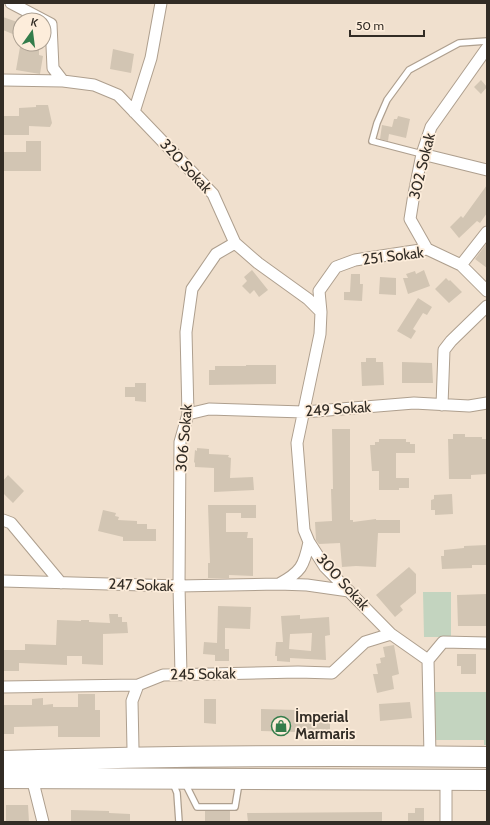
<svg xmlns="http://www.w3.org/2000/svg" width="490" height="825" font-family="Cabin,sans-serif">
	<rect width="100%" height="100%" fill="#f0e0ce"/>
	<path fill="#c3d4bf" d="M423,592H451V637H424Z
		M432,692H487V745H484V740H432Z"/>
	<path fill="#d2c5b3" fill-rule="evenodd" d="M3,17L20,23V37L3,30Z
		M20,47L39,50V55L43,56L40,74L16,70Z
		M113,49L134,54L131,73L110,69Z
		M481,80L487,87L481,94L474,87Z
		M36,105H48L52,123L50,127L29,126V135H3V116H19V108L36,107Z
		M398,116L410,119L406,138L389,134L388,141L380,139L382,125L392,127L394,119H397Z
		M26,141H41V171H3V152H26Z
		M487,185V213L480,223L477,221L459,238L450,227L461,216L463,218Z
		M487,243V268L475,259Z
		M252,270L268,290L259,297L254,290L250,294L242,286L247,281L244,277Z
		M424,270L430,286L408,294L403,278H408L406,274L415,271L416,274Z
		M351,274H360V284H363L362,301L344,300V292H350Z
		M380,277L396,278V295L379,294Z
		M446,278L449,281L450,280L462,292L449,303L435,289Z
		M418,298L432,307L427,315L423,313L413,329L416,331L411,339L397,331Z
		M366,358H376V362H383L384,385L362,386L361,362H366Z
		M402,362L432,363L433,383H402Z
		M246,365H276V384L209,385V370H215V366H246Z
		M135,383H146V402L135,401V397H125V387H135Z
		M332,429H350V520H353V522L376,519V520H400V533H378L376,567L356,566L342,567L340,543L319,544L316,540L315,522L332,521L331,489H333Z
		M453,434H465V437H482V439H487V474L471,475V479H449L448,439H453Z
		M379,439H406V442H410V444H415V453H396V478H409V488H399V490H379V471H372L370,445H375V442H379Z
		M197,448L209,449V454L229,455L228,457L231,458L230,478L253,477L254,490L214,492V468L195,467V463L194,462L195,450L197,451Z
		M8,475L24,491L13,503L3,493V481Z
		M452,494L453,514L435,515V510H431V500L434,499V495Z
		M208,505H256V518H241V513H226V532H248L247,538H253V576L229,575V578H208V563H210Z
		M103,510L116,513L115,516L119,517L118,520L137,521V524H147V529H156V541H123V537L98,531Z
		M487,545V565H472V568L442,569L441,556H444V550L464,548V546Z
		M409,567L416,574V593L400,606L403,610L395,617L376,595Z
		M487,594V626H458L457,595Z
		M218,606L251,607L250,629L225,628V649H229V661H215V655L203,654L204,642L217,643Z
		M109,614H118V617H122V622H127L128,633L103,634V665L82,664V656H67V665L19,663V671H3V650H25V644L56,645L57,620L81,621V620H89V622L110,623Z
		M300,615V619L329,617L330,635L325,636L326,660L290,658V662L277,661V656H275L276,642H283L281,616ZM312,633L311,651L289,649L290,634Z
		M394,645L399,674L392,676L394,689L377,693L373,674H378L376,664L381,663L380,658L385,657L383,647Z
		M457,654H476V674H461V666H457Z
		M78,694H95V710H100V737H58V726L14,727V734H3V705H32V699L43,698V705L53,704V707H78Z
		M204,699H216V724L204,723Z
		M410,702L412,718L380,721L379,704Z
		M261,709L297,710V715H326V721H330V733L261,731Z
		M6,805H28L29,822H6Z
		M415,808H424V822H408V813H415Z
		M71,810L109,811V813L130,814V822H71Z
		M205,811H230V822H205Z
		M382,812V822H248L247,813Z"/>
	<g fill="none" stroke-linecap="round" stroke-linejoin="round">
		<g stroke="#ae9f8e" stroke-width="8">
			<path id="lane" d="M422,154L372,141L377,123L387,100L409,70L459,43L487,41
				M173,783L177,793L179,822
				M185,783L197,807H235L239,783"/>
		</g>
		<g stroke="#ae9f8e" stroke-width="13">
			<path id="street" d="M11,3L51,24L53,68L63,81
				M3,80L63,81L94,85L118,95L213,194L235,243L258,263L308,299L321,312
				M134,112L151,58L161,3
				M422,154L487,170
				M427,249L410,219L414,194L422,154L431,127L487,48
				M461,265L487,232
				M442,405L444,350L451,341L487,306
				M188,414L209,409L304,412L414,403L469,406L487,403
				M3,520L11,523L61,583
				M3,581L179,586L278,584L307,585L349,591
				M279,584C301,572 304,566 309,542
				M428,660L443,642L487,643
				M181,675L179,586L180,442L188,414L186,332L192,289L216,254L235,243
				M3,687L138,685L163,675L298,672L332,673L365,642L391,634
				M133,749L132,701L138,685
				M430,756L428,660L391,634L325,567L309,542L304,530L297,443L320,334L321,312L319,291L336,267L355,260L427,249L461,265L487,291
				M32,778L43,822
				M446,822V780"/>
		</g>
		<g stroke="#ae9f8e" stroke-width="22">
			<path id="highway" d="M3,761C164,756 326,755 487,757
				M3,778L487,780"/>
		</g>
		<use href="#lane" stroke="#fff" stroke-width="5.5"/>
		<use href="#street" stroke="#fff" stroke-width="11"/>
		<use href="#highway" stroke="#fff" stroke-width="20"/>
	</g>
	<defs>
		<g id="shop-ring" transform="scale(1)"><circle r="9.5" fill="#fdeddb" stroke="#347d4b" stroke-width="1.5"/><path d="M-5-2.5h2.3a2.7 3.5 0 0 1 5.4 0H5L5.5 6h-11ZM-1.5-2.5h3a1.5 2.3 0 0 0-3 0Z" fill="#347d4b"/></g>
	</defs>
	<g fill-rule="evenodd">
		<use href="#shop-ring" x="281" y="726"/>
	</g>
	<g text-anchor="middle" stroke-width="3.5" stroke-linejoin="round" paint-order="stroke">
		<g font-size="15" fill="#322c25" stroke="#fdeddb">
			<text transform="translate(186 166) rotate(47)" y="5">320 Sokak</text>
			<text transform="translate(422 166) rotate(-76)" y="5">302 Sokak</text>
			<text transform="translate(393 256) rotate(-7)" y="5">251 Sokak</text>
			<text transform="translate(338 409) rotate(-4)" y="5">249 Sokak</text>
			<text transform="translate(184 438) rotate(-85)" y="5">306 Sokak</text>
			<text transform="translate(343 582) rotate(48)" y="5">300 Sokak</text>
			<text transform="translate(141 585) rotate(2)" y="5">247 Sokak</text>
			<text transform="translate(203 674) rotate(-1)" y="5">245 Sokak</text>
		</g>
		<g font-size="15" font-weight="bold" fill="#322c25" stroke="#fdeddb" text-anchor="start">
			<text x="295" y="722">İmperial<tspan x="295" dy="17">Marmaris</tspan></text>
		</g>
	</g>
	<rect width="490" height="825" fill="none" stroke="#322c25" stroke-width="8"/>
	<g transform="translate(32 32) rotate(14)"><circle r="19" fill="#fdeddb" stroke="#aca092"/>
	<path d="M0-3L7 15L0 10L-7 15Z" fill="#347d4b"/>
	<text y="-6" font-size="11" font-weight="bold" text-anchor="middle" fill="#322c25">K</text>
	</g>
	<path d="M350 30v6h74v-6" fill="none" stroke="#322c25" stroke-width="2"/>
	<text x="356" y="30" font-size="12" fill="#322c25" stroke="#fdeddb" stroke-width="3" paint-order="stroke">50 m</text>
</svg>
